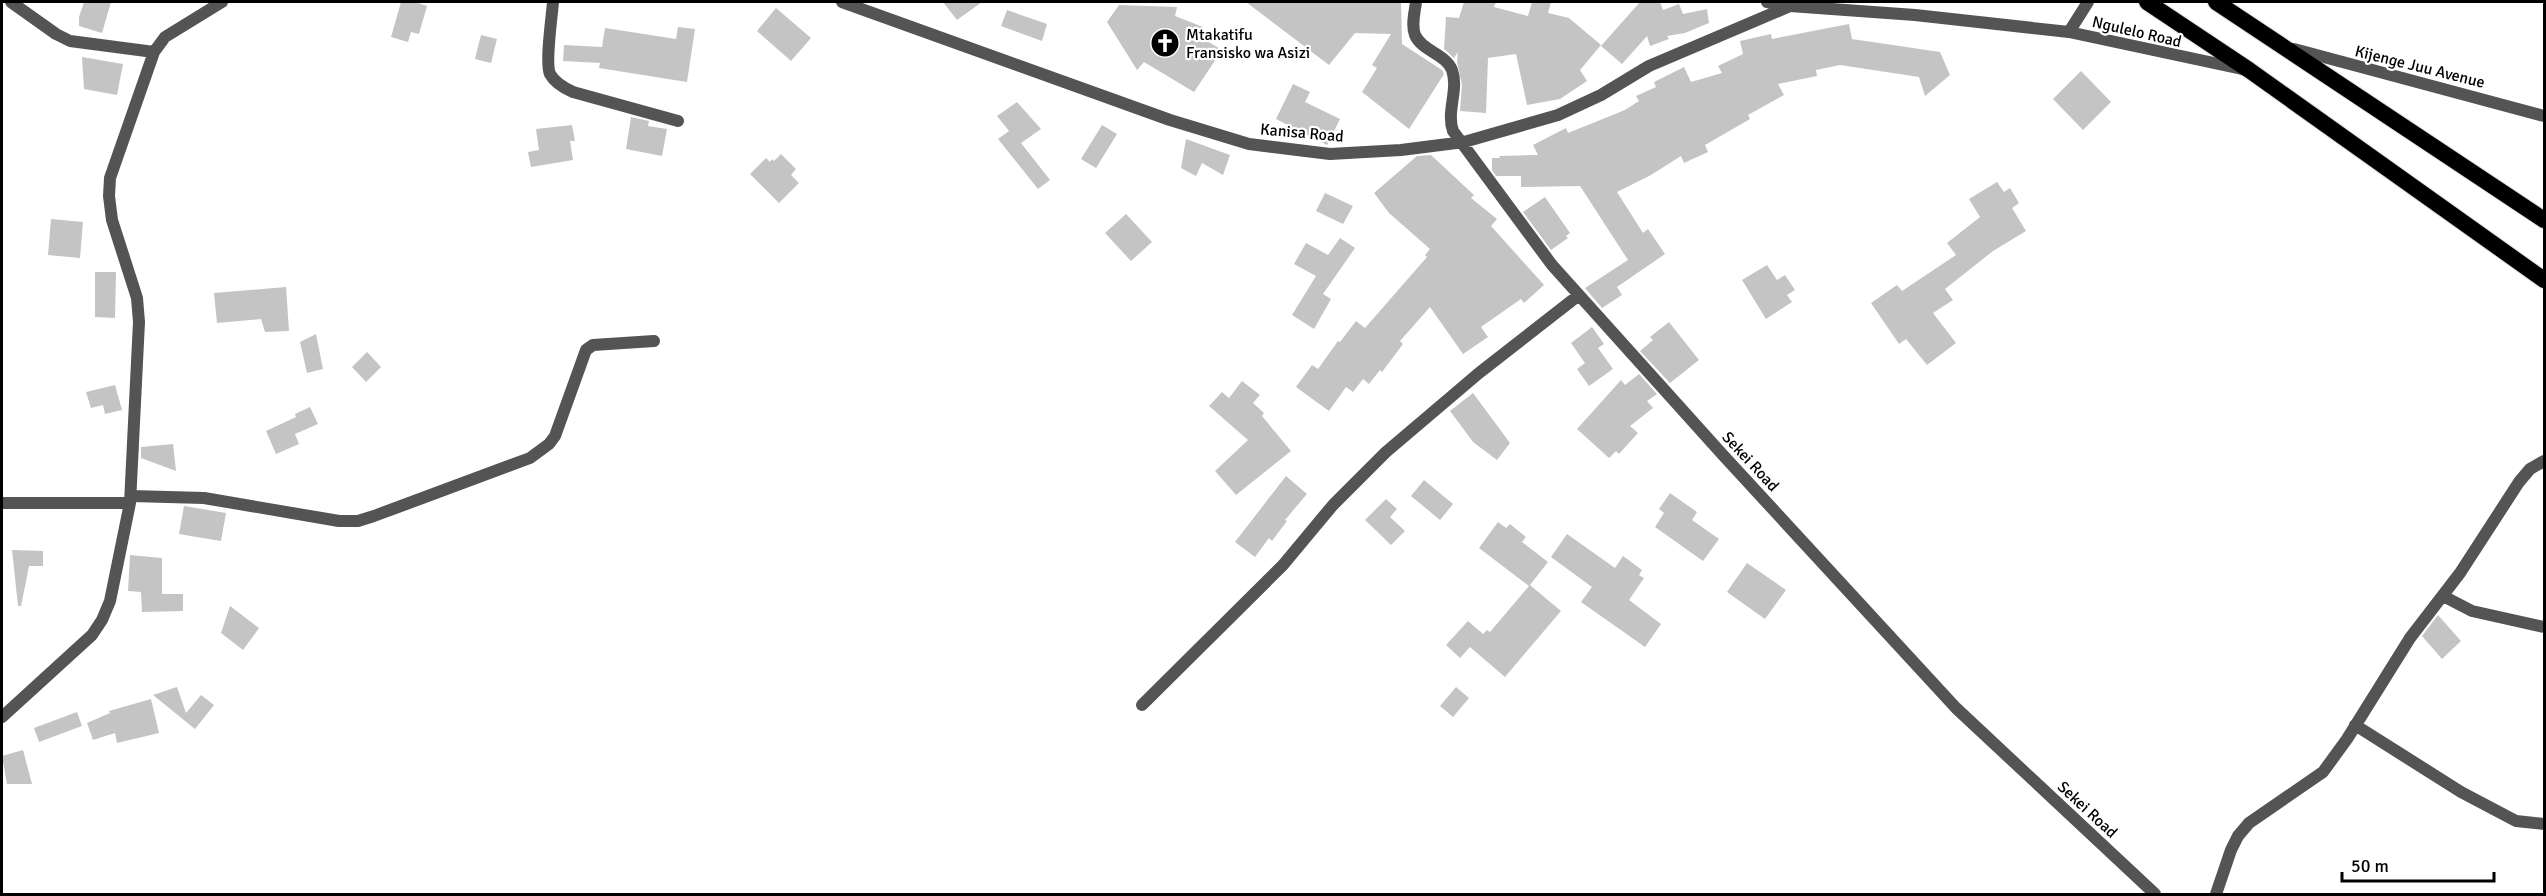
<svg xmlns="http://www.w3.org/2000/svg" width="2546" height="896" font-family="Signika,sans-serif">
	<rect width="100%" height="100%" fill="#fff"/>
	<path fill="#c4c4c4" d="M84,2H111L102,33L79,26V17Z
		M401,2H415L427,6L419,34L411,32L408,42L391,37Z
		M943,2H982L957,20Z
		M1246,2H1401L1402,44L1442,70L1444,74L1409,129L1362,92L1377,68L1372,65L1391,34L1355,33L1329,65Z
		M1464,2H1496L1494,7L1528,16L1532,2H1551L1548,13L1569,18L1601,45L1580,70L1587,81L1560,99L1527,105L1516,54L1488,58L1486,113L1460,111L1462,85L1457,62L1458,52L1454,58L1444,49L1446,17L1459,18Z
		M1640,2H1660L1663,10L1679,4L1683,14L1707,9L1709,23L1685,33L1667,36L1669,39L1650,46L1647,36L1622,64L1601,46Z
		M1119,5L1177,7L1175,16L1203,27L1197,35L1222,50L1194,92L1144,62L1137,70L1107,22Z
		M776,8L811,38L791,61L757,31Z
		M1007,10L1047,24L1042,41L1001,26Z
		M1849,24L1852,39L1940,52L1950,75L1925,96L1919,77L1840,65L1816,70L1817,76L1778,84L1784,95L1748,115L1750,119L1705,145L1708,152L1684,163L1681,156L1651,175L1617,192L1643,233L1648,229L1665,254L1617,287L1622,295L1602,308L1585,288L1628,260L1580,186L1521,187V176H1496L1492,170V158H1500L1499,156L1538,155L1533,145L1566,128L1568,133L1625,110L1639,101L1636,96L1656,87L1654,82L1684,67L1691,82L1722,73L1718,66L1743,54L1740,41L1771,34L1772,39Z
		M678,27L695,29L687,82L599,68L600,63L563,61L564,45L602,47L605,28L676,39Z
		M481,35L497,39L491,63L475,59Z
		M82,57L123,64L117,95L84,89Z
		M2081,71L2111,102L2083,130L2053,99Z
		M1293,84L1310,92L1305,102L1340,119L1327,145L1276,119Z
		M1017,102L1041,129L1021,143L1050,180L1038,189L998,139L1009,131L997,116Z
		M631,117L649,121L648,126L667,129L662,156L626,149Z
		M572,125L575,141H570L573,160L531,167L528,152L539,150L536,129Z
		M1102,125L1117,134L1096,168L1081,159Z
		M1186,139L1230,155L1223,175L1202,163L1196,176L1181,168Z
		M781,154L796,169L791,175L799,183L779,203L750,174L766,158L770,162L772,159L774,161Z
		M1431,155L1474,195L1471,198L1497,219L1491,226L1544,285L1524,303L1521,299L1481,327L1488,337L1463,354L1430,307L1400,341L1403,344L1382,372L1380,370L1369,384L1363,379L1353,392L1346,387L1329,411L1296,387L1312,365L1318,369L1338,341L1340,342L1356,321L1365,328L1427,257L1425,255L1430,249L1389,213L1374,193L1417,156Z
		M1997,182L2004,192L2010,188L2019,203L2012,208L2026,231L1993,251L1945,289L1953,300L1933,313L1956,343L1927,365L1906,339L1899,344L1871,303L1897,285L1902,291L1956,255L1947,243L1980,217L1969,199Z
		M1325,193L1353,206L1343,224L1316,211Z
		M1545,197L1570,233L1566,236L1568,238L1551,250L1523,212Z
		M1126,214L1152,242L1131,261L1105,233Z
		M51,219L83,222L80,258L48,255Z
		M1340,238L1355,248L1323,294L1331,299L1314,329L1292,315L1316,276L1294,264L1306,243L1328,255Z
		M1767,265L1777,280L1785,275L1795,290L1787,295L1792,302L1766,319L1742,280Z
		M95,272H116L115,318L95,317Z
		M286,287L289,331L265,332L261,319L217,323L214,293Z
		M1669,322L1699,360L1670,383L1640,351L1653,340L1650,337Z
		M1592,327L1604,344L1598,348L1613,369L1589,386L1577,369L1585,363L1571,343Z
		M316,334L323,369L307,373L300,342Z
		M367,352L381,367L366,382L352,367Z
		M1639,374L1657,394L1647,401L1653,408L1630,426L1638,433L1619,454L1616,451L1609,458L1577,429L1621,380L1625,385Z
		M1242,381L1260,395L1253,403L1264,413L1262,416L1291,451L1236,495L1215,471L1248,440L1209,406L1222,392L1229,398Z
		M115,385L122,410L105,414L103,405L91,408L86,392Z
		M1473,393L1510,443L1497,460L1473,442L1450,411Z
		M310,407L318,424L295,434L299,444L276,454L266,431L296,417L295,414Z
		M173,444L176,471L141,458V447Z
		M1286,476L1307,494L1285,520L1287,521L1272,541L1269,538L1255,557L1235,542Z
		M1424,480L1453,504L1440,520L1411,496Z
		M1670,493L1697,512L1692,520L1719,539L1703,561L1655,527L1664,513L1659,509Z
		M1386,499L1397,509L1390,517L1405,531L1391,545L1365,520Z
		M184,506L226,513L221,541L179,534Z
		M1498,522L1506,528L1510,524L1526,537L1522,542L1548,562L1530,585L1561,611L1505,677L1470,647L1460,658L1446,645L1468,621L1483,634L1487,630L1490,632L1529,586L1479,548Z
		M1567,534L1615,568L1623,556L1642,570L1639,575L1644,578L1629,600L1661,624L1645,647L1581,602L1592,587L1551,557Z
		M12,550L43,551V566H29L21,606H18Z
		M130,555L162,558V594H183V611L142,612L141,592L128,591Z
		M1747,563L1786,590L1765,619L1727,592Z
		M230,606L259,628L243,650L221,633Z
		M2438,615L2461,641L2442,659L2422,636Z
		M177,687L186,713L201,695L214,705L195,729L153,695Z
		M1456,687L1469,698L1453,717L1440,706Z
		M151,699L159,733L117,743L115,733L93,740L87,723L110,713L109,711Z
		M77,712L82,726L39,742L34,728Z
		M23,750L32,784H7L2,756Z"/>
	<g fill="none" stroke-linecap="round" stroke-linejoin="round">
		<g stroke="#dbdbdb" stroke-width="18">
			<path id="trunk" d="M2147,2L2249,70L2544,280
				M2216,2L2544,220"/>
		</g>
		<path stroke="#545454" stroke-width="12" d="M11,2L56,34L70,41L154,52
			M553,2C552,16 545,63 550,74C555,83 564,88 573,92L678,121
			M842,2L1170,120L1249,144L1330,154L1401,150L1464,142L1558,115L1601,95L1649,66L1790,6
			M1416,2C1415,11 1411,25 1415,35C1422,51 1446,54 1452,70C1459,90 1446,111 1453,131L1552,265L1722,454L1956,708L2155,894
			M1767,2L1790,6L1915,15L2069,32L2242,69
			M2069,32L2088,2
			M2294,49L2544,116
			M131,496L204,498L339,521H358L374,516L530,458L549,444L555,436L586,350L593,345L654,341
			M2,503H130
			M2443,596L2472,611L2544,627
			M1142,705L1283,565L1333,505L1386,452L1479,373L1579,295
			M2,717L92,635L102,620L110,601L130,503L139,322L137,298L112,220L109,196L110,178L154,52L165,37L222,2
			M2355,725L2461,792L2516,821L2544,824
			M2216,894L2231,850L2238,836L2249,823L2323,772L2347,739L2410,638L2460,573L2519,482L2530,469L2544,461"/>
		<use href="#trunk" stroke="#000" stroke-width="16"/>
	</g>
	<defs>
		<g id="church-disc" transform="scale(1.5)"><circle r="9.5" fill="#000" stroke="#fff"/><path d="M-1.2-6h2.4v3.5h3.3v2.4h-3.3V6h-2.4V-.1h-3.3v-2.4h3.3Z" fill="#fff"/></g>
	</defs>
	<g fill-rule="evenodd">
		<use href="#church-disc" x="1165" y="43"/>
	</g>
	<g text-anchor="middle" stroke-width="4.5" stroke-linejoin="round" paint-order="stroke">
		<g font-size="16" fill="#000" stroke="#fff">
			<text transform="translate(2137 31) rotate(13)" y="6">Ngulelo Road</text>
			<text transform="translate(2420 66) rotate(14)" y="6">Kijenge Juu Avenue</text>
			<text transform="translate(1302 132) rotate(5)" y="6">Kanisa Road</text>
			<text transform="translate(1751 461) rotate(47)" y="6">Sekei Road</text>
			<text transform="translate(2088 809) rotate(43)" y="6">Sekei Road</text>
		</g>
		<g font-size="16" fill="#000" stroke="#fff" text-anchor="start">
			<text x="1186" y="40">Mtakatifu<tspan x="1186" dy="18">Fransisko wa Asizi</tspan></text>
		</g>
	</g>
	<rect width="2546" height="896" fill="none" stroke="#000000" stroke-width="6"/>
	<path d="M2342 872v9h152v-9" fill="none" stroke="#000000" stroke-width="3"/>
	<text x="2351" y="872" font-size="18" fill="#000000" stroke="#ffffff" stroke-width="4.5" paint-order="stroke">50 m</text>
</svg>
